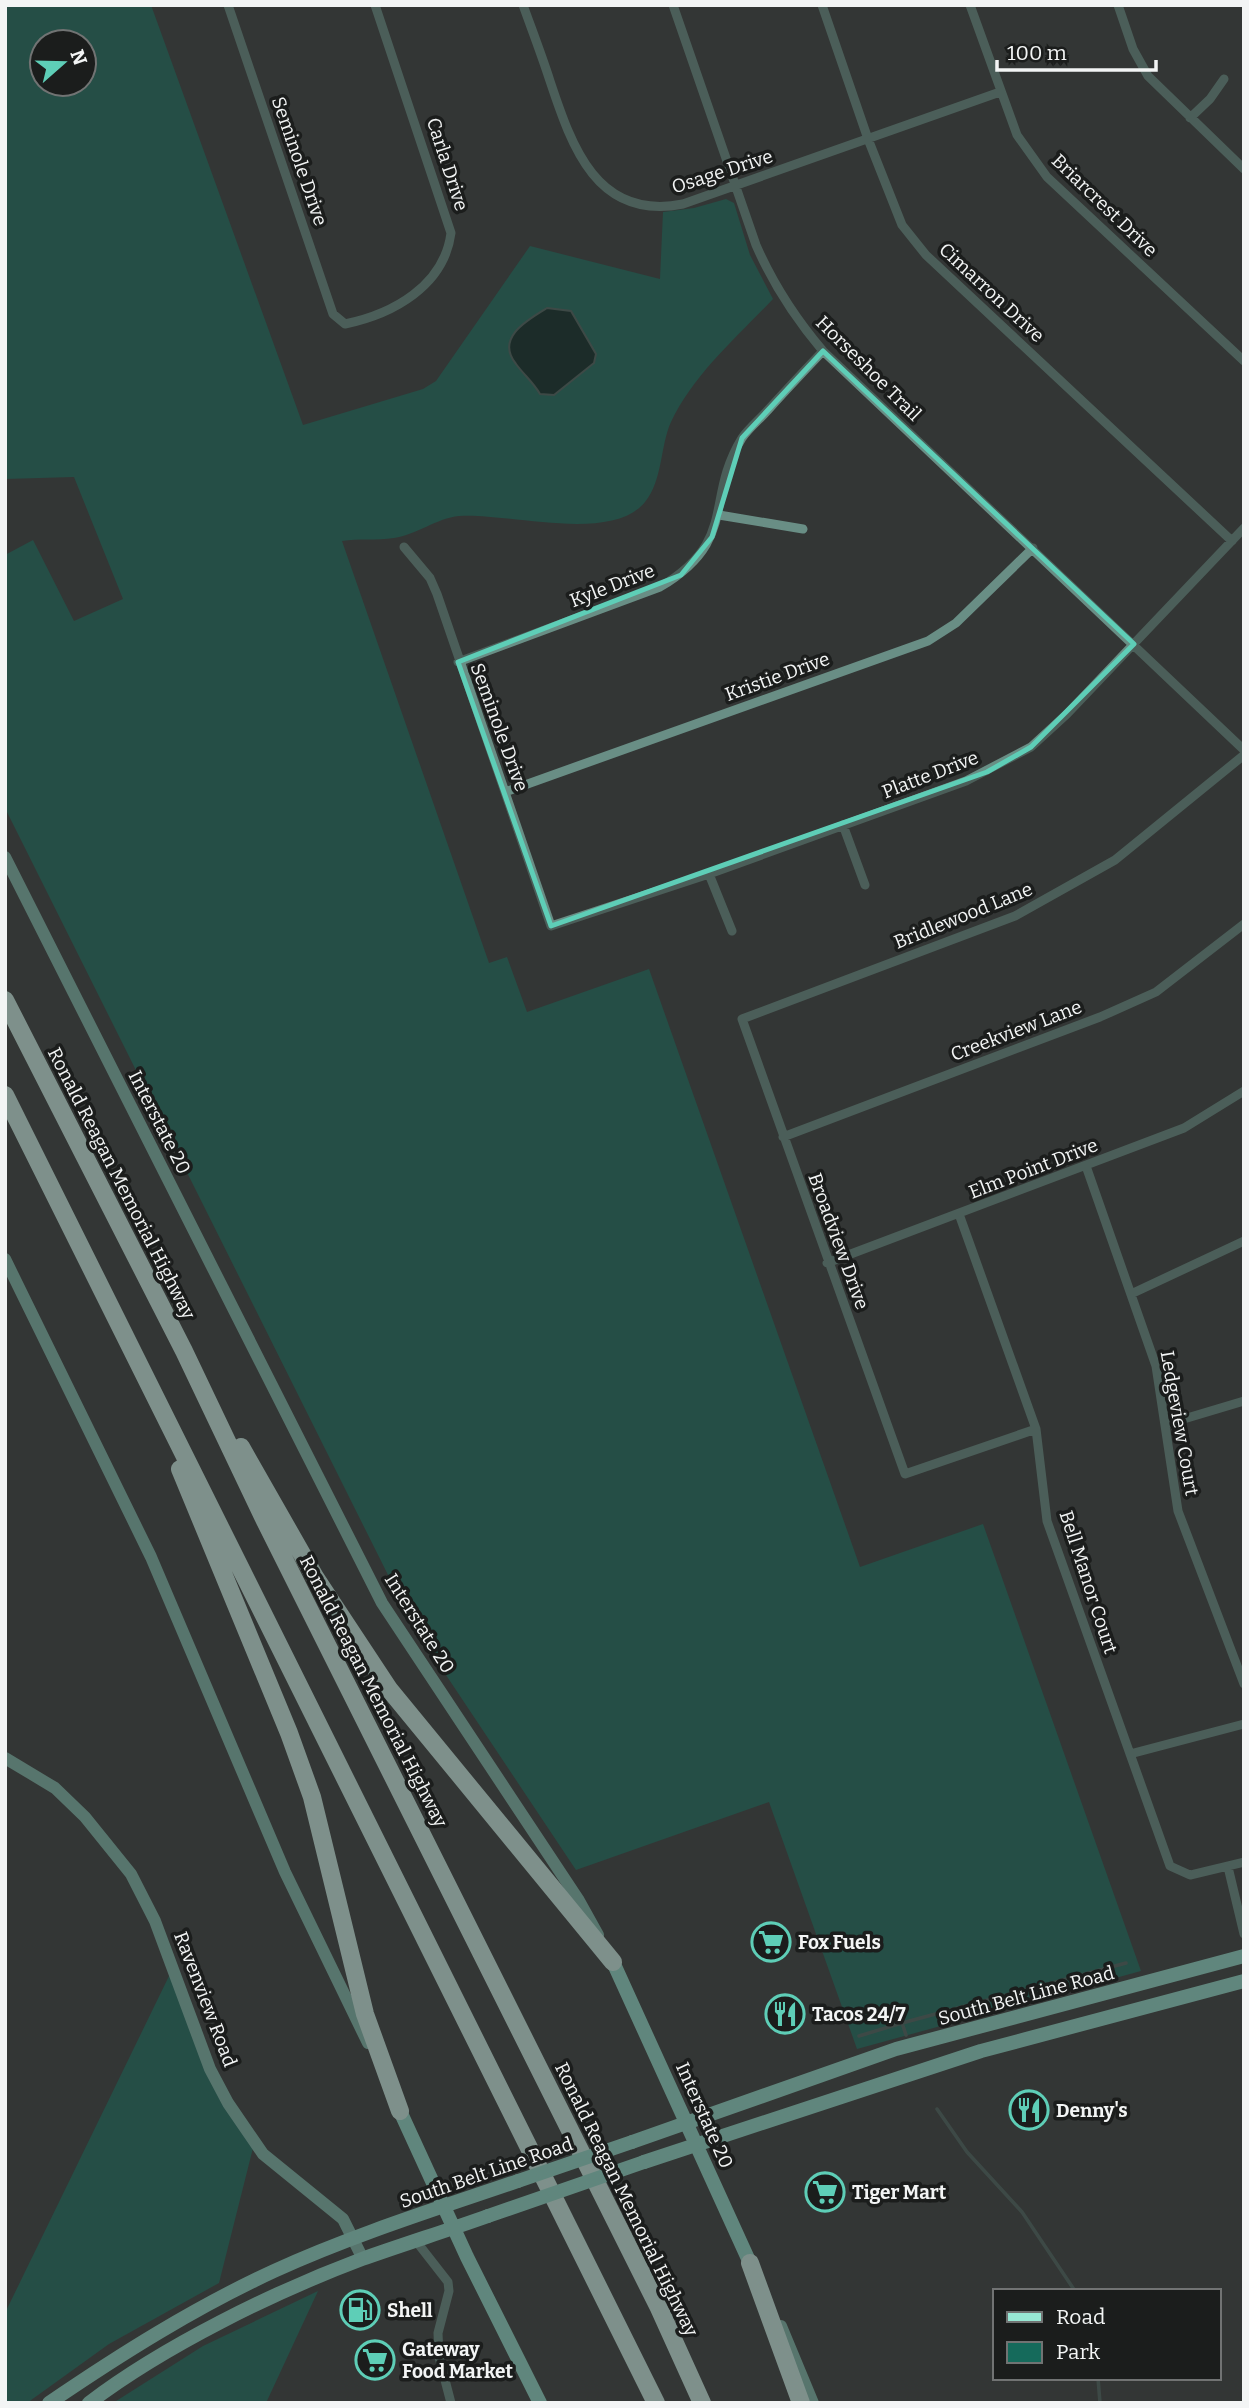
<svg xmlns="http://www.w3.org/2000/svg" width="1249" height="2408" font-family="Bitter,serif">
	<rect width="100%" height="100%" fill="#333635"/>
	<path fill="#156a5b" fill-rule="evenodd" d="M5,5H151L303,425L423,389L436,381L530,246L660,279L663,212L694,208L726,199L734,203L750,255L773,299C737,337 694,374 671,422C660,446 663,480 645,502C611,544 506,512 459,516C437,518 416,535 394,538C377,541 358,538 342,541L489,963L507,957L527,1012L649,969L860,1567L983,1524L1141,1971L857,2049L769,1802L576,1870L414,1627L5,808V555L33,540L74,621L123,599L74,477L5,479ZM42,42H84V84H42Z
		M170,1974L253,2148L219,2283L109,2344L27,2403H5V2313Z
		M318,2291L266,2403H113L203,2346Z"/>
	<path fill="#02211b" stroke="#4a615c" stroke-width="2" d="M547,308L571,311L596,354L594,363L554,395L540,394C533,382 524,375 516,364C495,338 527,320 547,308Z"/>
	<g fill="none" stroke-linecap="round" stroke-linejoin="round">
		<path stroke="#4a615c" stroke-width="3.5" d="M902,2023L1126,1963
			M859,2036L902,2023L906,2035
			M937,2109L967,2152L1022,2212L1075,2291
			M1098,2378L1100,2403"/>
		<path stroke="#698e85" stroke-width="9" d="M228,5L333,314L345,324C393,314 444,286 451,233L375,5
			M523,5C532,30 542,56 550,81C572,147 597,221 683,204L1000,92
			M673,5L756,245C773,284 795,318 823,351L1244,750
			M822,5L868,139L902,225L926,255L1232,541
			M970,5L1017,135L1047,177L1244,361
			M1118,5L1133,49L1148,76L1244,169
			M1190,118L1210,99L1224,79
			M719,515L803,529
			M404,547L430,578L437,594L551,926L709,874L966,781L1031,747L1067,714L1244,528
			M458,662L660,587C739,540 704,500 742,438C749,428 760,419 768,410C786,390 804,371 823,351
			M505,792L928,641L956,623L1033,548
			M843,825L865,885
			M709,874L732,931
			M783,1137L1100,1017L1156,992L1244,924
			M1086,1166L1156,1366L1178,1511L1244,1684
			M959,1214L1036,1429L1047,1521L1170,1866L1190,1875L1244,1862
			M827,1263L1184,1128L1244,1091
			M1131,1294L1244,1241
			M1167,1424L1244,1401
			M1036,1429L905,1474L742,1019L1015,916L1115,860L1244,755
			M1130,1754L1244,1724
			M1228,1867L1244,1934
			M416,2241L448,2282L449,2291L438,2333L439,2357L451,2403"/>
		<path stroke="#84c0b2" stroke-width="12" d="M5,857L382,1603L578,1899L598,1935
			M5,1259L151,1557L285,1872L368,2043
			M5,1758L55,1788L85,1817L131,1874L155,1921L210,2069L228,2103L263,2154L343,2219L363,2259
			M781,2326L813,2403"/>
		<path stroke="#98e7d4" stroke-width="14" d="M613,1962L750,2263
			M400,2111L467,2257L540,2403
			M632,2142L896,2049L1244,1956
			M644,2162L981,2051L1244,1981
			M49,2403C121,2354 194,2308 274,2271C353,2235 436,2209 518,2181
			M89,2403C164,2346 274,2292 362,2259C404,2244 446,2231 488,2216"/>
		<path stroke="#dafdf4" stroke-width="18" d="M5,1000L184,1351L265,1521L659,2308L702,2403
			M5,1095L656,2403
			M241,1447L315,1577L389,1689L613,1962
			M180,1469L289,1733L312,1797L365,2014L400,2111
			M750,2263L801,2403"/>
		<path stroke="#98e7d4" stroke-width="14" d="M518,2181L632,2142
			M488,2216L644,2162"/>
	</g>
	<path d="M0 0H1249V2408H0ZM823,351L1134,644L1031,747L987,772L551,926L458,662L681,575L712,537L742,438Z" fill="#333635" fill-opacity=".55" fill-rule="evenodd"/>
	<path fill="none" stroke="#5eceb7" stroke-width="5" stroke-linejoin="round" d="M823,351L1134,644L1031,747L987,772L551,926L458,662L681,575L712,537L742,438Z"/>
	<defs>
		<g id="supermarket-ring" transform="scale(2.0125)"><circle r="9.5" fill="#1b1d1c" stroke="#5eceb7" stroke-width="1.5"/><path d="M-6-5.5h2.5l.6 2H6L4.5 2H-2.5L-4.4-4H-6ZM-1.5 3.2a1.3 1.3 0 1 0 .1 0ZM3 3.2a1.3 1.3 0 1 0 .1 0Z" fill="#5eceb7"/></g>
		<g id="restaurant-ring" transform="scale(2.0125)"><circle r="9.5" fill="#1b1d1c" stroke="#5eceb7" stroke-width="1.5"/><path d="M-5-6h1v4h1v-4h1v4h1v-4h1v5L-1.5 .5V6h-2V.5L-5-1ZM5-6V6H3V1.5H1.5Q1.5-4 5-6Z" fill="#5eceb7"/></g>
		<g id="fuel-ring" transform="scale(2.0125)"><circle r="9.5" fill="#1b1d1c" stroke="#5eceb7" stroke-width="1.5"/><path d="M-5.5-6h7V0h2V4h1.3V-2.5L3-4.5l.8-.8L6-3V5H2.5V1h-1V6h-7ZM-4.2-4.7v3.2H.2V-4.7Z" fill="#5eceb7"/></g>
	</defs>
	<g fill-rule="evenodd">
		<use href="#supermarket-ring" x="771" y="1942"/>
		<use href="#restaurant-ring" x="785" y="2014"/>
		<use href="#restaurant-ring" x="1029" y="2110"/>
		<use href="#supermarket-ring" x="825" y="2192"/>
		<use href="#fuel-ring" x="360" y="2310"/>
		<use href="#supermarket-ring" x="375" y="2360"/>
	</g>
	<g text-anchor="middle" stroke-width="7" stroke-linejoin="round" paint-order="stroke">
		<g font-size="19" fill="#f3f5f5" stroke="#1b1d1c">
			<text transform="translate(300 161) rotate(71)" y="7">Seminole Drive</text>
			<text transform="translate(448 164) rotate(72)" y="7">Carla Drive</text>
			<text transform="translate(722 171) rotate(-18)" y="7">Osage Drive</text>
			<text transform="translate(1105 205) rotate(44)" y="7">Briarcrest Drive</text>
			<text transform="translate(992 292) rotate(43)" y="7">Cimarron Drive</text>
			<text transform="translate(869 368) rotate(45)" y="7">Horseshoe Trail</text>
			<text transform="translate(612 585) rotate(-21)" y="7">Kyle Drive</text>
			<text transform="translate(777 676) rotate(-20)" y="7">Kristie Drive</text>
			<text transform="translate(500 727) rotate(70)" y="7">Seminole Drive</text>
			<text transform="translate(930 774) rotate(-21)" y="7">Platte Drive</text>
			<text transform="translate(963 915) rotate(-22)" y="7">Bridlewood Lane</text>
			<text transform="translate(1016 1030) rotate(-21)" y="7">Creekview Lane</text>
			<text transform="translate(160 1122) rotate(63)" y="7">Interstate 20</text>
			<text transform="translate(1033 1168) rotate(-21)" y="7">Elm Point Drive</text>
			<text transform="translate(122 1183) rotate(63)" y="7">Ronald Reagan Memorial Highway</text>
			<text transform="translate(839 1241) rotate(70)" y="7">Broadview Drive</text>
			<text transform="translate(1180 1423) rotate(80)" y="7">Ledgeview Court</text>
			<text transform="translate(1089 1582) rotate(72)" y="7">Bell Manor Court</text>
			<text transform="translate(420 1623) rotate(58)" y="7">Interstate 20</text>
			<text transform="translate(374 1691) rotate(63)" y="7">Ronald Reagan Memorial Highway</text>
			<text transform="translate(1026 1995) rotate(-15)" y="7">South Belt Line Road</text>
			<text transform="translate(206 1999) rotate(69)" y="7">Ravenview Road</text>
			<text transform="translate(705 2115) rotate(66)" y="7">Interstate 20</text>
			<text transform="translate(486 2172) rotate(-19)" y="7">South Belt Line Road</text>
			<text transform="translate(627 2199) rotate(64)" y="7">Ronald Reagan Memorial Highway</text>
		</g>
		<g font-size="19" font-weight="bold" fill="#f3f5f5" stroke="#1b1d1c" text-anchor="start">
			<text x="798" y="1949">Fox Fuels</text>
			<text x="812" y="2021">Tacos 24/7</text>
			<text x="1056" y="2117">Denny's</text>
			<text x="852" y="2199">Tiger Mart</text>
			<text x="387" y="2317">Shell</text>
			<text x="402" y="2356">Gateway<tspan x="402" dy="22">Food Market</tspan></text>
		</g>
	</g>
	<rect width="1249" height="2408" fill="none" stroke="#f3f5f5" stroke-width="14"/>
	<rect x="993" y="2289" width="228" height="91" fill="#1b1d1c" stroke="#717373" stroke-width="2"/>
	<rect x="1007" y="2312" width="35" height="10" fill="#98e7d4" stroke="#717373" stroke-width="2"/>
	<text x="1056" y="2324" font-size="21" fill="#f3f5f5">Road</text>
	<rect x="1007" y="2342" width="35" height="21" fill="#156a5b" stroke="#717373" stroke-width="2"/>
	<text x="1056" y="2359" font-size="21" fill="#f3f5f5">Park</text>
	<g transform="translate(63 63) rotate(70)"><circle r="33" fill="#1b1d1c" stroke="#717373" stroke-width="2"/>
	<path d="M0-5L12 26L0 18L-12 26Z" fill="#5eceb7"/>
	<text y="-10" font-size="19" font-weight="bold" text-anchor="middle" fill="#f3f5f5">N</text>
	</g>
	<path d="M997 60v10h159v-10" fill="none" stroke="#f3f5f5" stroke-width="3.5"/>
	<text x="1007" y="60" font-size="21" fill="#f3f5f5" stroke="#1b1d1c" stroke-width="5" paint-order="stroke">100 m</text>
</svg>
